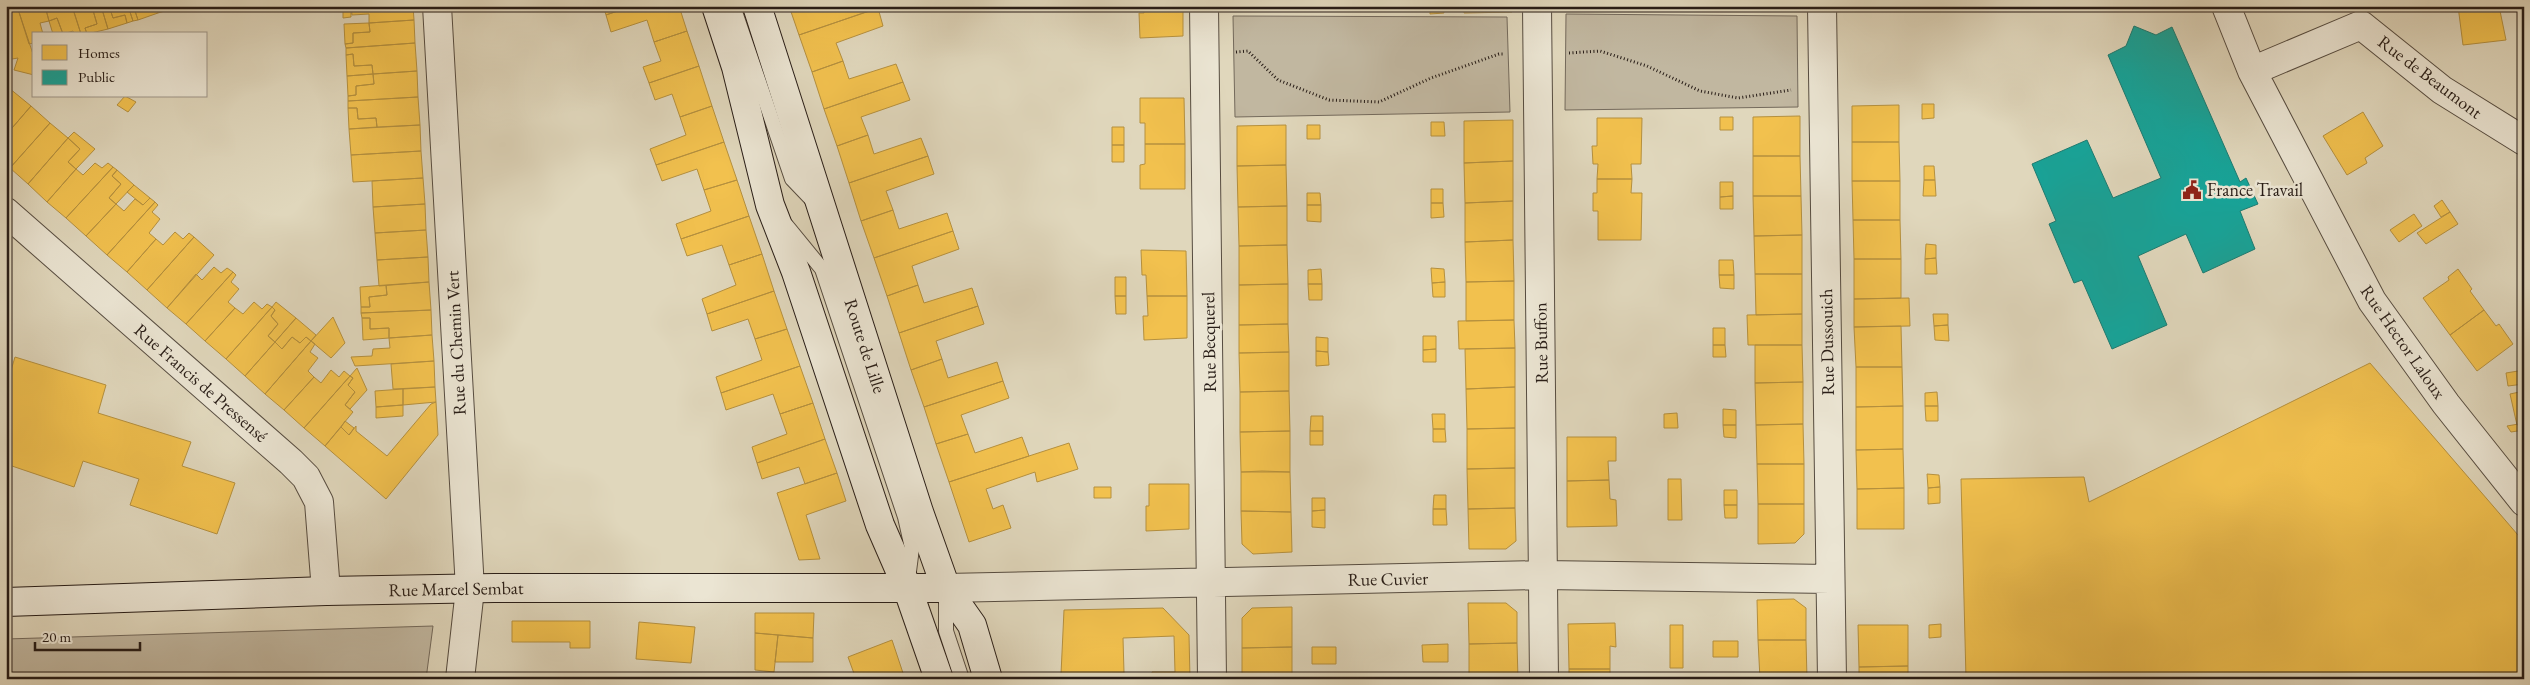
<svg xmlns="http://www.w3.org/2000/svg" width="2530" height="685" font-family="'EB Garamond',serif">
	<rect width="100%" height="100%" fill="#e0d7bc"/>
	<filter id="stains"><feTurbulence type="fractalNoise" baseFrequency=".004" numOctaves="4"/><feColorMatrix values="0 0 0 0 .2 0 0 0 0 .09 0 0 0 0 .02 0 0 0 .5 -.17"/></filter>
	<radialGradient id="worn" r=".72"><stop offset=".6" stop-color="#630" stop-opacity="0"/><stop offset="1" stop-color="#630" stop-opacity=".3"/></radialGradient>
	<path fill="#c1b7a0" stroke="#746a5c" d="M1566,14L1797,16L1798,107L1565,110Z
		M1233,16L1507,17L1510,112L1235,117Z
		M433,626L426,679H6V639Z"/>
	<path fill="#f2c14e" stroke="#b5903e" d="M6,6H17L34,57V75L14,70L18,58L6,60Z
		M17,6H45L49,21L40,23L43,34H34V43L29,44Z
		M45,6H72L81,34H74L73,31L63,34L57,18L49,21Z
		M72,6H94L92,7L97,24L85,28L87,34H81Z
		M101,6L108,29L87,34L85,28L97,24L92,7Z
		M101,6H109L113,18L125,15L127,23L108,29Z
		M109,6H128L133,21L127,23L125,15L113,18Z
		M128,6H146V7L135,11L138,20L133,21Z
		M146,6H156L158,13L138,20L135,11Z
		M156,6H178V7L158,13Z
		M343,6H351V17L343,18Z
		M351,6H413L414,20L369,23V14L352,15Z
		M603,6H632L606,15Z
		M632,6H679L687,31L654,42L647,20L611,32L606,15Z
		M789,6H877L878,8L799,35Z
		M1088,6H1099V10H1088Z
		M1144,6H1183V36L1140,38L1139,13H1144Z
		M1235,6H1285V8L1235,9Z
		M1430,6H1443L1444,13L1430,14Z
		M1464,6H1512V12L1464,13Z
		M1718,6H1731V9L1718,10Z
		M1751,6H1799V9H1751Z
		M2458,6H2499L2506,40L2463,45Z
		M878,8L883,26L836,43L843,61L812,72L799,35Z
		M57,18L63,34H53L49,21Z
		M414,20L415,43L346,48L345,44L353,43V33L370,32L369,23Z
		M369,23L370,32L353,33V43L345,44L344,24Z
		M687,31L699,66L649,83L643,67L661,61L654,42Z
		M415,43L417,71L373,74L372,65L354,66L353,54L346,55V48Z
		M353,54L354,66L372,65L373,74L347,76L346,55Z
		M843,61L849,79L896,64L903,82L824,109L812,72Z
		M699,66L712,106L680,117L672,94L655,100L649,83Z
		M417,71L418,97L348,101V96L356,95V86L374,84L373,74Z
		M373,74L374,84L356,86V95L348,96L347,76Z
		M903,82L910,100L861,117L868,135L837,146L824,109Z
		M9,88L31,106L6,135V91Z
		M125,96L136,102L128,112L117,105Z
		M418,97L420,125L377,127L376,118L358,119L357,108H348V101Z
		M1140,98H1184L1185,144H1145V123H1140Z
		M1922,104H1934V118L1922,119Z
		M1899,105V142H1852V106Z
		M31,106L50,123L10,168L6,165V135Z
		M712,106L724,142L656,165L650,149L686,135L680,117Z
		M348,108H357L358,119L376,118L377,127L349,129Z
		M2363,112L2383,146L2365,158L2367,163L2347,175L2323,136Z
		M1800,116V156H1753V117Z
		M1720,117H1733V130H1720Z
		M1597,118H1642L1641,164H1631L1632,179H1597L1598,164H1593L1592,146H1597Z
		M1513,120V161L1464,163V121Z
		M1431,122H1444L1445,136H1431Z
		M50,123L68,138L28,184L10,168Z
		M420,125L421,151L351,155L349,129Z
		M1286,125V165L1237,166V126Z
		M1307,125H1320V139H1307Z
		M1112,127H1124V145H1112Z
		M74,132L95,149L76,169L68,162L80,149L68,138Z
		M868,135L874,154L921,138L928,156L849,183L837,146Z
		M68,138L80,149L68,162L76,169L47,202L28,184Z
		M724,142L737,180L704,190L697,169L662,181L656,165Z
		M1852,142H1899L1900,181H1852Z
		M1145,144H1185V189H1140V165L1145,164Z
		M1112,145H1124V162H1112Z
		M421,151L423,178L353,182L351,155Z
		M928,156L934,174L886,191L893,210L861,221L849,183Z
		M1753,156H1800L1801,196H1753Z
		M1513,161V201L1465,203L1464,163Z
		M95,163L102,168L108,163L113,167L66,218L47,202L76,169L83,175Z
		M1286,165L1287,206L1238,207L1237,166Z
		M1924,166H1934L1935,180H1924Z
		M113,167L117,170L112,176L121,184L109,198L116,204L86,236L66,218Z
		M117,170L134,185L116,204L109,198L121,184L112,176Z
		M423,178L425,204L373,207L372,181Z
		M1597,179H1632L1631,193H1642L1641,240H1598V211H1593V193H1597Z
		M737,180L749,216L681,239L676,224L711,211L704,190Z
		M1924,180H1935L1936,196H1923Z
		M1852,181H1900V220H1853Z
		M1720,182H1733V196L1720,197Z
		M134,185L150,198L143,205L127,192Z
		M1431,189H1443V203H1431Z
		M1307,193H1320L1321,205H1307Z
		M1733,196V209H1720V197Z
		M1753,196H1801L1802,235L1754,236Z
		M150,198L155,202L107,255L86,236L116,204L124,211L135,199L143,205Z
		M2442,200L2450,212L2441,217L2434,206Z
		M1513,201V240L1465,242V203Z
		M155,202L158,205L152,212L160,219L149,233L156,239L127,272L107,255Z
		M1431,203H1443L1444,217L1431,218Z
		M425,204L426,230L375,233L373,207Z
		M1307,205H1321V222L1307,221Z
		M1287,206V245L1239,246L1238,207Z
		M893,210L899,229L947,213L953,231L874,258L861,221Z
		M2450,212L2458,224L2426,244L2417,233Z
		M2414,214L2422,226L2399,242L2390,230Z
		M749,216L762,254L729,265L722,245L687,256L681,239Z
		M1853,220H1900L1901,259H1854Z
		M426,230L428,257L377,260L375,233Z
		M953,231L959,249L912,266L918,285L887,296L874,258Z
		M175,232L183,239L189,233L194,237L147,290L127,272L156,239L163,245Z
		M1802,235V274H1755L1754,236Z
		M194,237L214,255L167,308L147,290Z
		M1513,240L1514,281L1466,282L1465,242Z
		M1926,244L1936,245V258L1925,259Z
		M1287,245L1288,284L1239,285V246Z
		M1141,250L1186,251L1187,296H1147L1146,275H1142Z
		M762,254L774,291L707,314L702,299L736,285L729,265Z
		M428,257L429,282L379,286L377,260Z
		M1936,258L1937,274H1925V259Z
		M1854,259H1901V298L1854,299Z
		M1719,260H1733L1734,275H1719Z
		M214,267L221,273L227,268L233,272L186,324L167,308L196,274L202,280Z
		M1431,268L1444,269L1445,282L1432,283Z
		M1321,269L1322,284H1308V270Z
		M2458,269L2472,289L2470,291L2484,310L2450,335L2423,298L2449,280L2448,277Z
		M233,272L236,275L231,282L239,289L228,302L235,308L205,341L186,324Z
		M1755,274H1802V314L1756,315Z
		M1719,275H1734V289L1720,288Z
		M1115,277H1126V296H1115Z
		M1514,281V320L1466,321V282Z
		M429,282L431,310L361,313V307H370L369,297L387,295L386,285Z
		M1445,282V297H1433L1432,283Z
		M1288,284V324L1239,325V285Z
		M1308,284H1322V300H1309Z
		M386,285L387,295L369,297L370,307H361L360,287Z
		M918,285L924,303L972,288L978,306L899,333L887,296Z
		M774,291L787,329L755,339L748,319L712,331L707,314Z
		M1115,296H1126V314H1116Z
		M1147,296H1187V338L1144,340L1143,316H1148Z
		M1909,298L1910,326L1854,327V299Z
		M254,302L262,309L267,304L272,307L226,359L205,341L235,308L243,314Z
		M276,302L296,318L275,342L268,336L278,324L271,316L275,310L272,307Z
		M978,306L984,324L936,341L942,359L911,370L899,333Z
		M272,307L275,310L271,316L278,324L268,336L275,342L245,376L226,359Z
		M431,310L432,335L389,338V328L370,329V318H362L361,313Z
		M2484,310L2496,326L2499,324L2513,344L2477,371L2450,335Z
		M1802,314V345H1748L1747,315Z
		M1933,314H1948V325L1934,326Z
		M333,317L345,343L331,358L311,341Z
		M296,318L316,335L311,341L306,337L300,343L292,337L282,349L275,342Z
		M362,318H370V329L389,328V338L363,340Z
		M1514,320L1515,348L1459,349L1458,321Z
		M1288,324L1289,352L1239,353V325Z
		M1948,325L1949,341L1935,340L1934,326Z
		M1901,326L1902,367H1856L1854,327Z
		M1713,328H1725V345H1713Z
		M787,329L800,366L721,393L716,377L762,360L755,339Z
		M432,335L434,361L355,366L351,357L372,356L373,349L390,348L389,338Z
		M1423,336H1436V349L1423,350Z
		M292,337L300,343L306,337L311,341L265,394L245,376L275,342L282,349Z
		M1316,337L1328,338V352L1316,351Z
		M311,341L315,344L310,352L318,358L308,371L314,377L284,410L265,394Z
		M1713,345H1725L1726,357H1713Z
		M1755,345H1802L1803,382L1755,383Z
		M1515,348V387L1466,389L1465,349Z
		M1436,349V362H1423V350Z
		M1316,351L1328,352L1329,365L1316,366Z
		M1289,352V391L1240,392L1239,353Z
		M15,357L106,385L98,413L191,442L182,466L235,483L217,534L130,505L139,479L83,461L74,487L6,464V387Z
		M942,359L948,378L997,362L1003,381L924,407L911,370Z
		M434,361L435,387L393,389L391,364Z
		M2370,363L2524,542V679H1966L1961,479L2084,477L2089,502Z
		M800,366L813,403L780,414L773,394L726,410L721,393Z
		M1856,367H1902L1903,406L1856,407Z
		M357,368L367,390L350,409L345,405L355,392L348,385L353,378L350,376Z
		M331,370L339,377L344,371L350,376L304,428L284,410L314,377L321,383Z
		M2524,370V384L2508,386L2506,373Z
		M350,376L353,378L348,385L355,392L345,405L353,412L325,446L304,428Z
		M1003,381L1009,398L961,415L968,434L936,444L924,407Z
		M1803,382V424L1756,425L1755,383Z
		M435,387L436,402L403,405V389Z
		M1515,387V428L1467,429L1466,389Z
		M403,389V405L376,407L375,391Z
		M1289,391L1290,431L1240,432V392Z
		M2524,391V423L2517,425L2510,394Z
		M1937,392L1938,406H1925V393Z
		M436,402L438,435L386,499L325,446L341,427L349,435L356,426V431L387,456L431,404Z
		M813,403L825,439L757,463L752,447L787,434L780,414Z
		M403,405V416L376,418V407Z
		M1903,406V449L1856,450V407Z
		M1925,406H1938V421H1926Z
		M1723,409L1736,410V425H1723Z
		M1677,413L1678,428H1664V414Z
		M1432,414H1445V429H1433Z
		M1311,416H1323V431H1310Z
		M345,421L354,428L349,435L341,427Z
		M2524,423V430L2511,432L2507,426Z
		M1803,424L1804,464H1757L1756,425Z
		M1723,425H1736V438L1724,437Z
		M1515,428V468L1467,469V429Z
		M1433,429H1445L1446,442H1433Z
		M1290,431V472H1241L1240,432Z
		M1310,431H1323V445H1310Z
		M968,434L975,453L1022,437L1029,456L949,482L936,444Z
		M1567,437H1616V461H1608L1609,480L1567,481Z
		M825,439L837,473L805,484L799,467L762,479L757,463Z
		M1069,443L1078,469L1037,482L1035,472L986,489L993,509L1003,505L1011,528L969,542L949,482Z
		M1903,449L1904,488L1857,489L1856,450Z
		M1757,464H1804V504H1758Z
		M1515,468V508L1468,509L1467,469Z
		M1262,471L1290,472L1291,512L1241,511V472Z
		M837,473L846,501L806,515L820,559L799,560L777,493Z
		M1927,474L1939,475L1940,487L1928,488Z
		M1668,479H1681L1682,520H1668Z
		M1609,480L1610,499L1616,500L1617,526L1567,527V481Z
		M1149,484H1189V529L1146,531V506H1149Z
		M1094,487H1111V498H1094Z
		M1940,487V503L1928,504V488Z
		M1904,488V529H1857V489Z
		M1724,490H1737V505H1724Z
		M1434,495H1446V509H1433Z
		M1312,498H1325V510L1312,511Z
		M1758,504H1804V534L1795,543L1758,544Z
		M1724,505H1737V518H1725Z
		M1515,508L1516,541L1506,549H1469L1468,509Z
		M1433,509H1446L1447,525H1433Z
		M1325,510V528L1312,527V511Z
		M1241,511L1291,512L1292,552L1253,554L1242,544Z
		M1794,599L1806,608V640H1758L1757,600Z
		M1468,603H1506L1517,612V643L1469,644Z
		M1292,607V647L1242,648V618L1252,608Z
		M1163,608L1189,635L1190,679H1152V672H1175L1174,636L1123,638L1124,673L1061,674L1064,610Z
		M755,613H814L813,638L755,633Z
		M512,621H590V648H570V642H512Z
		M639,622L695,627L691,663L636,659Z
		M1615,623L1616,647L1610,646V669H1569L1568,624Z
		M1941,624V637L1929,638V625Z
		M1670,625H1683V668H1670Z
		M1858,625H1908V666L1859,667Z
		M755,633L778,635L774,672L755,670Z
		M778,635L813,638V662H775Z
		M892,640L905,679H856L848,657Z
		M1758,640H1806L1807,679H1760Z
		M1713,641H1738V657H1713Z
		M1517,643L1518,679H1469V644Z
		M1448,644V662H1423L1422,645Z
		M1292,647V679H1242V648Z
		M1312,647H1336V664H1312Z
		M1908,666V679H1859V667Z
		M1569,669H1610V679H1569Z
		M491,674L548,679H490Z"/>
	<path fill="#17a398" stroke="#1c7b71" d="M2134,26L2156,35L2172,27L2240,182L2246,178L2258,204L2240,211L2255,249L2203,273L2186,234L2138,256L2167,325L2112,349L2082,280L2074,283L2049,224L2056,221L2032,164L2087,140L2113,198L2161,178L2108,55L2126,46Z
		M321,676V679L75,678Z"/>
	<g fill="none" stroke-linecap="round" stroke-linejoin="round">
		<g stroke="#564c40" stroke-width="16">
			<path id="lane" d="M733,6L792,179L814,202
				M786,225L822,269L905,517L912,548L908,579
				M946,595V631L962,679"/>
		</g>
		<g stroke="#564c40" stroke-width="30">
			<path id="street" d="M437,6L470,589L460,679
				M1204,6L1212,679
				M1537,6L1544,679
				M1822,6L1832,679
				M2226,6L2252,71L2372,301L2446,404L2524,502
				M2252,71L2361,25L2442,90L2524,141
				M6,212L291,462L306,477L319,502L326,591
				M946,588L1543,575L1830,579"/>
		</g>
		<g stroke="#281d17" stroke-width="30">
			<path id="secondary" d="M716,6L736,67L770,205L796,272L880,525L907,587L939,679
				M757,6L919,512L946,588L972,625L988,679
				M6,602L326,591L494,588H946"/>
		</g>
		<path stroke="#281d17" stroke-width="3" stroke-dasharray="1 2.5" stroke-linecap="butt" d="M1236,52L1248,51L1278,80L1329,100L1379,102L1431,78L1499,54H1505
			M1569,53L1600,51L1647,66L1700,91L1738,98L1791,90"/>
		<use href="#lane" stroke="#ebe5d3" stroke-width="14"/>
		<use href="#street" stroke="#ebe5d3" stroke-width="28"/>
		<use href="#secondary" stroke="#ebe5d3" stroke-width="28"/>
	</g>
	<defs>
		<g id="civic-bare" transform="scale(1.5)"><path d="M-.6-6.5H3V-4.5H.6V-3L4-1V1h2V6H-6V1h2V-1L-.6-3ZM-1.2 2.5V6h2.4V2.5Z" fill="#8f2418" stroke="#ebe5d3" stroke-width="2.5" paint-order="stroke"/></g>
	</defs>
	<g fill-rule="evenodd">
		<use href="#civic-bare" x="2192" y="190"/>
	</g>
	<g text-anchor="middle" stroke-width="5" stroke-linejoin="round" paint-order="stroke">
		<g font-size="18" fill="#281d17" stroke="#ebe5d3">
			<text transform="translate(2430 77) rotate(37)" y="6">Rue de Beaumont</text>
			<text transform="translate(1209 342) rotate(-91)" y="6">Rue Becquerel</text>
			<text transform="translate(1827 342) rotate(-91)" y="6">Rue Dussouich</text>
			<text transform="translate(2403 342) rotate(55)" y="6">Rue Hector Laloux</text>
			<text transform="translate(456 343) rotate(-93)" y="6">Rue du Chemin Vert</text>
			<text transform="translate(1541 343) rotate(-91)" y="6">Rue Buffon</text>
			<text transform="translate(865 346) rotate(72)" y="6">Route de Lille</text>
			<text transform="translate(201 383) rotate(41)" y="6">Rue Francis de Pressensé</text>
			<text transform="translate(1388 579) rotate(-1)" y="6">Rue Cuvier</text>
			<text transform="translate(456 589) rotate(-1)" y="6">Rue Marcel Sembat</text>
		</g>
		<g font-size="18" fill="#281d17" stroke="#ebe5d3" text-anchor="start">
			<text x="2207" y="196">France Travail</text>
		</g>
	</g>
	<rect width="2530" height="685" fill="none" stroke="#e0d7bc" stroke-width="25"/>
	<rect x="8" y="8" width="2515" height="670" fill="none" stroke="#281d17" stroke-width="2.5"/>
	<rect x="12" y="12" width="2505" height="660" fill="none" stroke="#281d17"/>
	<rect x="32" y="32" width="175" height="65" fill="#ebe5d3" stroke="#9d9588"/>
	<rect x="42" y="45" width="25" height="15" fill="#f2c14e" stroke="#9d9588"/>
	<text x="78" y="58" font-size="15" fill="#281d17">Homes</text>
	<rect x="42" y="70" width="25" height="15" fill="#17a398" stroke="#9d9588"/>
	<text x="78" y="82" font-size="15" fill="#281d17">Public</text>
	<path d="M35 642v8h105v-8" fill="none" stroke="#281d17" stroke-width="2.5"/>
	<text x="42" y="642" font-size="15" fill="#281d17" stroke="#ebe5d3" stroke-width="4" paint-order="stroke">20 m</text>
	<rect width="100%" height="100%" filter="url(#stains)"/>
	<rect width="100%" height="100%" fill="url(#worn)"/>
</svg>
